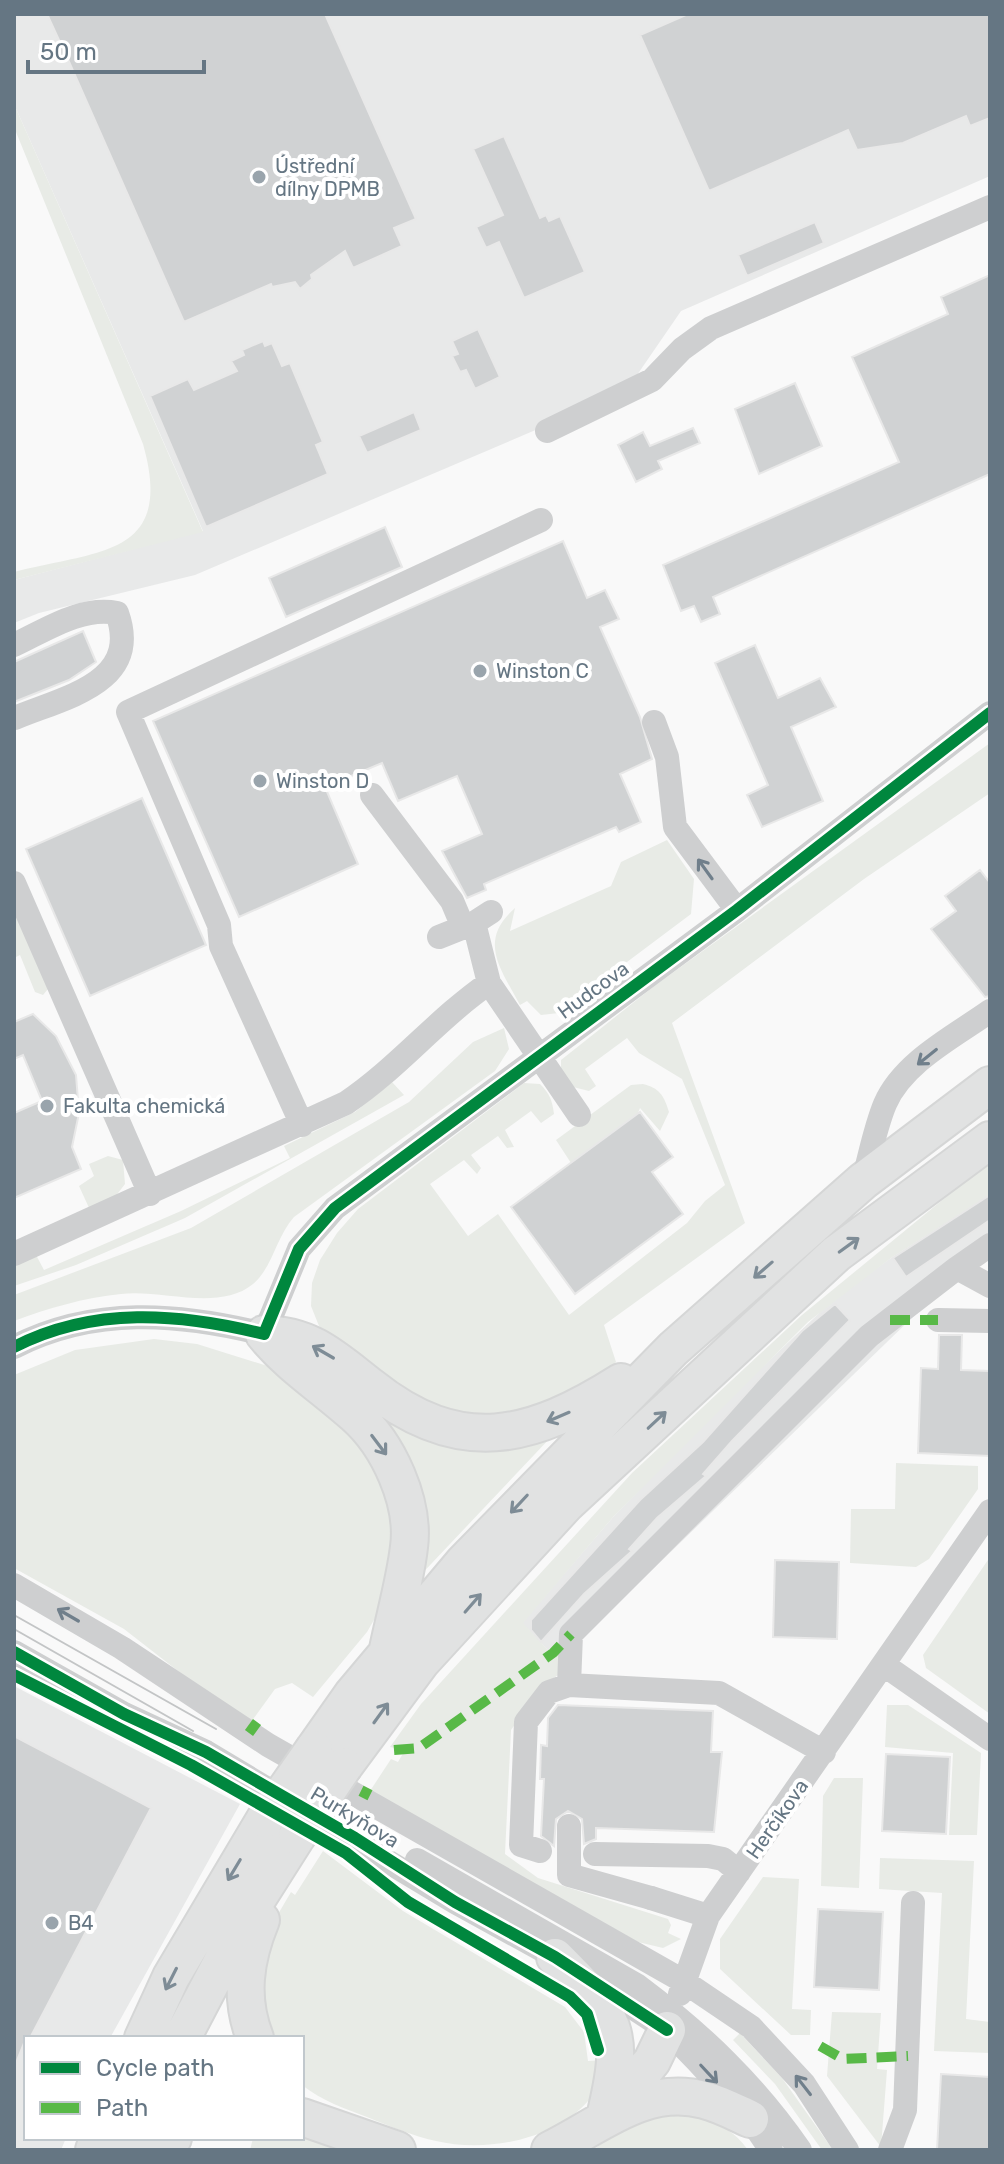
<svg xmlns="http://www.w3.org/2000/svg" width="1004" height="2164" font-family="Rubik,sans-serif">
	<rect width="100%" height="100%" fill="#f9f9f9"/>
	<path fill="#e8e9e9" d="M14,14H990V176L681,311L635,378L599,403L195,575L39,613L14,623V580L203,531L14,104Z
		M990,1195V1258L918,1312L581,1639L565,1651L548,1650L522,1623L614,1516L723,1404L833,1300L891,1258Z
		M14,1686L240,1804L110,2038H26V2138H66L61,2150H14Z"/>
	<path fill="#e8ebe6" d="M14,104L203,532L14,580V572C99,550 175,557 143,444L14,127Z
		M990,743V793L864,879L672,1023L745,1223L604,1325L616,1362L589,1389L523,1420L433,1413L340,1347L319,1326L311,1306L312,1283L320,1260L337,1233L358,1209L524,1083L540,1084C550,1094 552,1100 554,1114L541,1123L531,1111L505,1130L514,1147L507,1148L498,1136L471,1155L481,1168L477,1174L464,1160L430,1184L468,1236L498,1214L569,1315L687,1223L705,1201L725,1185L682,1079L639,1053L627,1038L585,1069L596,1086L589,1091L573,1087L561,1072V1060L653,987Z
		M667,840L694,879L691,914L559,1013L541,1015L527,1001L520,1005C501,969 477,941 515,908L510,931L611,886L621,862Z
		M14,910L48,989L43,995L35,992L20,955L14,958Z
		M504,1028L509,1049L495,1071L294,1217C276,1237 273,1267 253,1284C219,1312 161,1289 121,1294C83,1298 49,1308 14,1321V1295L191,1228L409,1102L473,1042Z
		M392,1082L404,1095L185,1218L76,1265L14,1286V1265L36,1255L44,1270L181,1211L290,1158L284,1146L355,1112Z
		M643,1084C659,1088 664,1095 669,1112L660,1131L640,1108L638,1113L571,1163L556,1140L631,1085Z
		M108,1156L123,1160L125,1184L115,1197L90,1210L79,1186L94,1176L89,1164Z
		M990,1161V1195L891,1258L808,1322L614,1516L523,1623L548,1650L565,1651L560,1674L544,1684L511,1730L505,1854L538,1878L668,1919L671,1925L668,1933L681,1939L663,1948L638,1942L370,1791L391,1759L398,1762L405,1750L390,1747L421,1704L632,1473L802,1315Z
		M154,1339L197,1344L274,1368L358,1431L399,1518L383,1604L367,1632L313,1697L292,1683L275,1689L251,1722L214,1699L124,1629L14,1568V1375L75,1350Z
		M286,1343L383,1410L552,1436L415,1581L418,1519Z
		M896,1463L978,1466V1489L929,1559L916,1567L850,1563L851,1509H895Z
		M990,1557V1714L926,1668L923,1655Z
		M887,1705H908L981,1753L977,1835H949L953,1753L885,1747Z
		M834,1778H863L859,1888L821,1886L823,1796Z
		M323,1851L403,1911L565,2007L584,2032L588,2061L604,2060C600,2072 597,2090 589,2100C555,2140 486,2153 436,2141C413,2136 389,2126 367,2117C344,2108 322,2101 302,2085V2038H266L255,1965L267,1933L291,1892L295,1895Z
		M880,1858L974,1861L966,2019L990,2022V2053L934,2051L942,1893L879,1889Z
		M763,1877L799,1879L792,2009L811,2010L810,2035H791L720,1969V1939Z
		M832,2012L881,2013L877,2069L887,2070L881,2147L827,2076Z
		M740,2033L782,2078L833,2150H822L775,2084L733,2040Z
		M642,2114C683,2115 722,2113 748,2150H593Z
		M302,2130L340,2150H250L253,2138H302Z"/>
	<path fill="#d0d2d3" stroke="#e8e8e8" stroke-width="2" d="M47,14H325L416,219L394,228L402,246L353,268L345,251L311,275L312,279L300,289L295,282L272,287L271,284L184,322L67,57L55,62L47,46L59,40Z
		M688,14H990V118L970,126L966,116L903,143L857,150L848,130L709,191L640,35Z
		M504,136L540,218L546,215L549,221L560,216L585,272L524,298L499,242L486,248L476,227L503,215L473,149Z
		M815,222L824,243L747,276L738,255Z
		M990,275V474L713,597L720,614L701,622L694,606L681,611L663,565L899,462L852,357L948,314L941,297Z
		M478,329L500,377L475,389L466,370L460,372L452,356L458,354L452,341Z
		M263,341L265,346L272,343L282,366L290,363L323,442L316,445L328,474L206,527L150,396L188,379L194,390L237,371L231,361L244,355L242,350Z
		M795,383L822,446L759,474L735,409Z
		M414,412L421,430L367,453L359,436Z
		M693,428L700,443L658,461L662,469L636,482L618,445L643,432L650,446Z
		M385,527L402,567L286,617L269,578Z
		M563,541L587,598L605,590L619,619L600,627L640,717L652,759L620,774L641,822L619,832L616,827L484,884L486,890L467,898L442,851L482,834L457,776L398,801L382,763L325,787L358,864L239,917L153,721Z
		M83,631L96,662L69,680L14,702V662Z
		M755,645L778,698L820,678L836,707L791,727L823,801L762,827L747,795L768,785L715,663Z
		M142,798L206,945L90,996L26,849Z
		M980,870L990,883V996L985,997L931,929L956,911L945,896Z
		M33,1014L56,1036L76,1075L79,1113L72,1147L81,1169L14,1198V1113L42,1101L23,1055L14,1059V1022Z
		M640,1112L673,1157L652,1172L683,1214L575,1294L511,1207Z
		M990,1195V1220L906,1277L893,1258Z
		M835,1304L850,1320L732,1441L703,1474L706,1476L657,1518L629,1549L632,1551L584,1594L541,1642L531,1630V1620L640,1500L703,1442L802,1331Z
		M939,1335H962L961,1370L990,1371V1456L918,1453L921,1368L938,1369Z
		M775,1560L839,1562L837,1639L773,1637Z
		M558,1705L713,1711L711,1752H722L714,1832L596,1828V1839L584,1844L582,1819L568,1811L556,1819L554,1846L541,1836L544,1779H540L541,1745L547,1746L548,1718Z
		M14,1736L151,1808L30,2038H26L14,2068Z
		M886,1754L950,1757L946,1834L882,1831Z
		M818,1909L883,1912L879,1990L814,1987Z
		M941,2074L990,2077V2150H937Z"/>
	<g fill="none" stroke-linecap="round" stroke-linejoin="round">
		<g stroke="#d5d6d6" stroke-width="40">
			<path id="highway" d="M264,1334C311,1335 334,1358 370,1386C460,1458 531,1439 621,1382
				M264,1334C290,1366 324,1387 355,1415C388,1444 415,1502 409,1547C405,1581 395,1615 388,1649
				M314,1749L352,1695L464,1562L673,1349L863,1181L990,1085
				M344,1766L421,1662L566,1504L836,1254L990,1140
				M555,1957C617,2019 626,2029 605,2117
				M143,2038L171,1977L265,1819
				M182,2038L245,1918L297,1836
				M255,2038C239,1997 245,1959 261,1920
				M609,2113L652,2061L667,2030
				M302,2117L397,2150
				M94,2150L99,2138
				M132,2150L136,2138
				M161,2150L173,2138
				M550,2150C599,2126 645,2084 704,2100C720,2104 735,2112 750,2119"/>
		</g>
		<path stroke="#cecfd0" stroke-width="24" d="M547,431L652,380L682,349L711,328L990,207
			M14,645C46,630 81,606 117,613C142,683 65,697 15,718
			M654,722L667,757L675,827L737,910
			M372,795L452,901L463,927
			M14,883L150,1194
			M439,937L474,923
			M489,983L474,923L491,912
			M302,1125L221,946L219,925L128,712L541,520
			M863,1181C870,1156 875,1128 885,1104C903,1062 955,1036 990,1011
			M14,1254L346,1103C398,1068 437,1019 489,983L579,1115
			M957,1268L990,1245
			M938,1320L990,1321
			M14,1347C94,1306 179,1313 264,1334L299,1249L335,1208L737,910L990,713
			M14,1585L122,1648L268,1745L683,1981L751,2027L804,2084L847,2150
			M14,1652L124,1714L206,1752L455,1902L555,1957L641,2013L667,2030L698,2062L750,2119L771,2150
			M884,1665L990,1739
			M569,1685L571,1634L869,1336L957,1268L990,1286
			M540,1851L521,1845L526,1722L549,1692L569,1685L719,1693L824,1752
			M595,1854L708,1856L723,1859L739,1872
			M417,1860L638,1986C702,2034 755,2085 800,2150
			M651,1898L708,1916
			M680,1994L708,1916L990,1511
			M890,2150L905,2110L913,1903"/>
		<use href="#highway" stroke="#e1e2e2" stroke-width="36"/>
		<path stroke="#c3c5c6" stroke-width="2" d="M14,1615L216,1729
			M14,1629L193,1731"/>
		<g stroke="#d5d6d6" stroke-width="40" stroke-linecap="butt">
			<path id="highway-bridge" d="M265,1819L314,1749
				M297,1836L344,1766"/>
		</g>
		<path stroke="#cecfd0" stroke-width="24" d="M569,1826V1875L651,1898"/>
		<use href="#highway-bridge" stroke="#e1e2e2" stroke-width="36"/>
		<path stroke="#58b947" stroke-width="10" stroke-dasharray="20 10" stroke-linecap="butt" d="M890,1320H938
			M249,1733L257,1722
			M394,1750L419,1748L553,1653L571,1634
			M363,1798L368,1788
			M820,2046L843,2059L908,2056"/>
		<g stroke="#fff" stroke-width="17">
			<path id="cycleway" d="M14,1347C94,1306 179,1313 264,1334L299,1249L335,1208L737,910L990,713
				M14,1652L124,1714L206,1752L355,1838L455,1902L555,1957L667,2030
				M14,1675L191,1765L346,1853L408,1902L570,1997L587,2014L598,2050"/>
		</g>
		<use href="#cycleway" stroke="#00873e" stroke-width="12"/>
	</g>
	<defs><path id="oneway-shaft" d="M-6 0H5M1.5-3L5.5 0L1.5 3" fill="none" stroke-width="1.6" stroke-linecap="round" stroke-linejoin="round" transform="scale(2)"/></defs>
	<g stroke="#707f8b">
		<use href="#oneway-shaft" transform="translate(705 869) rotate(-126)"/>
		<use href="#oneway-shaft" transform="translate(927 1057) rotate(141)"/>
		<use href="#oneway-shaft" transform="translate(68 1615) rotate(-150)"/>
		<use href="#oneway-shaft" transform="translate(709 2074) rotate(47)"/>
		<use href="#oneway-shaft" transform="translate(803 2085) rotate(-128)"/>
	</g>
	<g stroke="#7e8c96">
		<use href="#oneway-shaft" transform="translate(849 1245) rotate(-36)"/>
		<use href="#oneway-shaft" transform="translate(763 1270) rotate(139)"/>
		<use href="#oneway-shaft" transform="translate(323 1352) rotate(-150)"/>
		<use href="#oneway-shaft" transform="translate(558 1417) rotate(157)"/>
		<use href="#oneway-shaft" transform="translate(657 1420) rotate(-43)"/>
		<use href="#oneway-shaft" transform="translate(379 1445) rotate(53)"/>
		<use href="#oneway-shaft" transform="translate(519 1504) rotate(133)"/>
		<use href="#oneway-shaft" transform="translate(473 1603) rotate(-49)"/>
		<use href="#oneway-shaft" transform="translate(381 1713) rotate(-54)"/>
		<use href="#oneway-shaft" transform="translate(234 1870) rotate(121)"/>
		<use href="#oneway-shaft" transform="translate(171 1979) rotate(117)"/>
	</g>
	<g fill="#99a4ac" stroke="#fff" stroke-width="3">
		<circle cx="259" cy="177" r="8"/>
		<circle cx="480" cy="671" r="8"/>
		<circle cx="260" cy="781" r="8"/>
		<circle cx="47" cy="1106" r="8"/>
		<circle cx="52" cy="1923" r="8"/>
	</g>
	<g text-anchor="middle" stroke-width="8" stroke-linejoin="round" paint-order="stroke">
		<g font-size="20" fill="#657683" stroke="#fff" text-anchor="start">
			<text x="275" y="173">Ústřední<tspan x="275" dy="23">dílny DPMB</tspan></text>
			<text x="496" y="678">Winston C</text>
			<text x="276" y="788">Winston D</text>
			<text x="63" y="1113">Fakulta chemická</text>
			<text x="68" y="1930">B4</text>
		</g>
		<g font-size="20" fill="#657683" stroke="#fff">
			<text transform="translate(593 990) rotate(-36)" y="7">Hudcova</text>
			<text transform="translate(355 1817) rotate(31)" y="7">Purkyňova</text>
			<text transform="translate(777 1819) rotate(-55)" y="7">Herčíkova</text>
		</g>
	</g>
	<rect width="1004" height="2164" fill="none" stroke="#657683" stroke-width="32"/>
	<rect x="24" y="2036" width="280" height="104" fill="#ffffff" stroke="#c1c8cd" stroke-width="2"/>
	<rect x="40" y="2062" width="40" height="12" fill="#00873e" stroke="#c1c8cd" stroke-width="2"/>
	<text x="96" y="2076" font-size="24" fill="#657683">Cycle path</text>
	<rect x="40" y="2102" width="40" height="12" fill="#58b947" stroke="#c1c8cd" stroke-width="2"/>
	<text x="96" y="2116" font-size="24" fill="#657683">Path</text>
	<path d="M28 60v12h176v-12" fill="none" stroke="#657683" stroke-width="4"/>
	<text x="40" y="60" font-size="24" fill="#657683" stroke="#ffffff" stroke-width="6" paint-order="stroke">50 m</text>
</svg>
